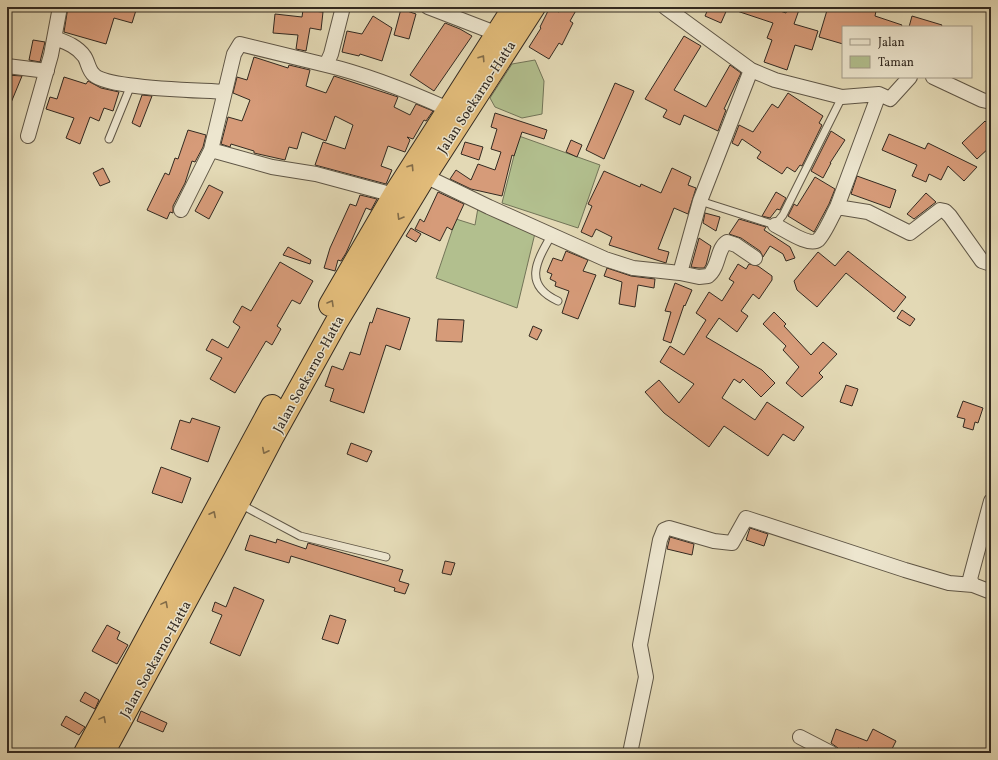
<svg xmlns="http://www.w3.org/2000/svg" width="998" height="760" font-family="Vollkorn,serif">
	<rect width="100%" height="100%" fill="#e3d9b5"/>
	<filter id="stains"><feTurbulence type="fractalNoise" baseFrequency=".005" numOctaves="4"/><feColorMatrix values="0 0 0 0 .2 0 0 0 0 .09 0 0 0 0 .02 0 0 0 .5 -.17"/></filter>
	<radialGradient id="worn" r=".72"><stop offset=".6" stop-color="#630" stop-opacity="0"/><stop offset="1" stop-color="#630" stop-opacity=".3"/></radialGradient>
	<path fill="#b2bf8e" stroke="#727458" d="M535,60L544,81L542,114L522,118L495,107L490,98L512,64Z
		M519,136L600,165L578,228L502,203Z
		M479,202L536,229L517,308L436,278L456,219L475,225Z"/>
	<path fill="#d69b79" stroke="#332a21" d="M68,7H137L132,23L114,18L106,44L64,32Z
		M550,7L559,12L562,7H578L570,21L573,23L562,45L559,43L549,59L529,47L541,28L540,27Z
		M709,7H728L721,23L705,16Z
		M731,7H768L786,13L788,7H800L794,24L818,31L812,50L795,45L787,70L764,62L772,40L767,38L773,23L731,9Z
		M828,7H863L876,11L875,16L902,25L901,27H843V44L819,37Z
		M401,9L416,14L409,39L394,35Z
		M303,10L323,12L321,30L310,28L306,51L296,49L298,35L273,33L275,14L302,17Z
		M373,16L392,28L382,61L360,54L359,56L342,52L347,31L362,34Z
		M912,16L942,25L941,27H909Z
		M445,23L460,29L472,36L434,91L410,75Z
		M684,36L701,46L674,90L706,107L730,65L741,73L724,109L726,110L718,131L684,115L680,125L663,117L667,110L645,99Z
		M33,40L45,42L40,62L29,60Z
		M254,57L288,68L289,65L310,70L306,86L326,93L334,76L398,97L394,107L410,115L416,104L433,111L426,121L424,120L413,139L407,137L410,140L405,152L388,146L381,166L392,170L386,184L315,165L323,142L345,149L353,125L335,116L326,141L302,132L297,149L289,147L285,160L254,153V151L231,144L230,147L221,144L228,117L242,121L250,100L233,93L237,77L247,80Z
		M7,75L22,76L8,110L7,109Z
		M64,77L86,84L88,81L101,88L119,92L113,111L104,108L99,121L90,117L80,144L66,138L74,118L46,109L50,97L57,99Z
		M615,83L634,91L604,159L586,150Z
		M788,93L823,116L819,123L822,125L802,166L800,165L795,172L787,167L782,174L757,158L761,152L742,139L738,146L732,143L739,125L753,132L772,104L778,108Z
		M142,95L152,96L140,127L132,123Z
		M495,113L547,130L544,139L522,132L514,156L512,155L502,196L471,189L450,179L456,170L471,180L478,164L495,170L501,152L491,149L497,129L491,127Z
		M985,121L991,127V146L977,159L962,143Z
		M188,130L206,135L203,147L195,162L192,161L185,183L173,206V213L170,212L167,219L147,210L165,173L169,175L175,158L178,159Z
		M831,131L845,140L830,163H831L823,178L811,171Z
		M889,134L925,149L928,143L977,167L964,181L948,166L941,180L929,174L926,182L912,176L917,165L882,150Z
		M571,140L582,145L577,157L566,152Z
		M465,142L483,147L479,160L461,154Z
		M103,168L110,182L100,186L93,173Z
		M672,168L691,177L688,185L696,188L688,214L674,208L658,249L669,252L666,263L609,245L612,237L596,229L592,237L581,232L592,206L588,204L604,171L640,187L641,184L661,193Z
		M857,176L896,190L890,208L851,194Z
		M815,177L835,189L829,204L814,232L788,216L794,204L797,206Z
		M209,185L223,192L209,219L195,211Z
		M438,192L464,204L452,230L447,227L440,241L415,229L420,219L424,222Z
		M776,192L786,198L780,210L777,209L770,218L762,216Z
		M926,193L936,202L914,219L907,214Z
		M360,195L377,199L371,210L366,208L346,253L341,261L338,260L335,271L324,268L330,248L350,204L356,206Z
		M705,213L720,217L716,231L703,223Z
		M739,219L766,227L764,230L790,247L795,258L786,261L783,254L770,246L763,257L760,251L741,238L729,234Z
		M411,228L421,234L416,242L406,236Z
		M699,238L711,246L706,265L704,268H699L691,267Z
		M288,247L311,260L310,264L283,255Z
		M566,251L588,260L583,271L596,275L578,319L562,313L569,291L555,286L556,282L550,279L552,274L547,272L553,258L562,261Z
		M848,251L906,297L894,312L846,273L817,307L797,290L794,281L818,252L835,266Z
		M280,262L313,281L300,304L292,300L277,326L281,329L272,345L266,341L235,393L210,379L222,358L206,350L212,339L228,348L240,327L233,322L242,306L251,311Z
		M738,264L746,269L749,264L758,266L772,276V280L759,299L753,294L741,311L748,316L737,332L719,318L706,337L762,370L775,383L761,397L743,379L740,383L734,379L722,398L755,420L767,402L804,427L794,441L783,434L768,456L724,426L709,447L664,413L645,392L659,380L679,403L694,384L660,362L670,346L684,355L706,320L696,313L709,292L722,301L734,282L729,279Z
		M607,268L631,276L655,279L654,288L638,285L635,307L619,304L622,282L604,276Z
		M675,283L692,290L685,306L684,305L671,343L663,340L671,312L665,311Z
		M377,308L410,318L400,350L386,345L364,413L330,401L334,389L325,386L332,366L343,370L350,352L360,355L370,322L372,323Z
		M902,310L915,319L910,326L897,318Z
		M774,312L786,324L784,326L811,355L823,342L837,354L819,373L823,377L802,397L786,383L799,367L783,350L786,346L763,324Z
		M438,319L464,320L462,342L436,341Z
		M533,326L542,330L537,340L529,336Z
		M846,385L858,389L852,406L840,402Z
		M963,401L983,408L978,423L975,422L973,430L963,427L965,419L957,417Z
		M192,418L220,427L208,462L171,449L180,420L190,423Z
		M351,443L372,451L367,462L347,454Z
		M161,467L191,478L182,503L152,493Z
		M750,528L768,534L764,546L746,540Z
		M250,535L276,543L277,539L306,549L308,543L403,570L399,581L409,584L405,594L394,591L395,588L291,556L289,563L245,550Z
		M670,537L694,544L692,555L667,549Z
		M445,561L455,563L451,575L442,573Z
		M234,587L264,600L240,656L210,643L222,615L212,611L215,602L226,607Z
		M330,615L346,620L338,644L322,639Z
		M107,625L120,632L117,639L128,645L117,664L92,651Z
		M85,692L99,700L95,709L80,701Z
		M141,711L167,723L163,732L137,721Z
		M66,716L85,727L79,735L61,725Z
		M836,729L867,741L873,729L896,741L890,753H868L858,748L856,753H839L838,748L831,743Z"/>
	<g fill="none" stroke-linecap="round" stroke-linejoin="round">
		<g stroke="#5f5646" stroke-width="9">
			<path id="service" d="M109,139L131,85
				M700,201L775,225L783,215L842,97
				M551,236C536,262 523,285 558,301
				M240,504L300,536L386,557"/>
		</g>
		<g stroke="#5f5646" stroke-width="16">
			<path id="minor" d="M343,7L331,54L326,65C369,75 408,91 448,109
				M428,7L498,34
				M665,7L751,70L775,80L842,97L879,94L890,99L910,77
				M55,38C65,42 77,46 84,56C88,61 88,70 94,75C109,89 200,90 225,92
				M7,66L47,71
				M933,77L982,100L991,102
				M28,136L51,55L60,7
				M211,150L272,167L316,174L394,195
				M425,176L489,207L605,259L633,268L680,273L700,201L751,70
				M837,207L879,94
				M181,210L211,150L234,54L240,44L326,65
				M775,225C784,229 809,247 818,240C824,235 832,216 837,207L868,212L910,233L940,210L945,211L950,216L982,261L991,264
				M680,273L699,277L708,276C719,268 717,248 727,242L736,245L755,258
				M991,501L970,579L973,585L991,592
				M800,737L831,753
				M630,753L646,677L640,645L660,540L664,530L669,528L714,541L732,543L746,518L905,570L949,583L973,585"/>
		</g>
		<g stroke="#332a21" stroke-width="24">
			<path id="trunk" d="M330,305L394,195L514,7
				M85,753L272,406
				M103,753L215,547L272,438L337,321L425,176L534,7"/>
		</g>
		<use href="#service" stroke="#ede6cf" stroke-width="7"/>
		<use href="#minor" stroke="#ede6cf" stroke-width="14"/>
		<use href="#trunk" stroke="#e2bc7a" stroke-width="22"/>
	</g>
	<defs><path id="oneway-chevron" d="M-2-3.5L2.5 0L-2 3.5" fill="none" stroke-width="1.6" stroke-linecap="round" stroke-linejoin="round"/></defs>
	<g stroke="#826c49">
		<use href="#oneway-chevron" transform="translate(482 58) rotate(-57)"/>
		<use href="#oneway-chevron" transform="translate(411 167) rotate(-57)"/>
		<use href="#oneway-chevron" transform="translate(400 217) rotate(121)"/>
		<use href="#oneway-chevron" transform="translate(331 303) rotate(-60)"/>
		<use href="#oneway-chevron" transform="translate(265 451) rotate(117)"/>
		<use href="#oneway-chevron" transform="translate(213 514) rotate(-63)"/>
		<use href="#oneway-chevron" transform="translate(165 604) rotate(-62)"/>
		<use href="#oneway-chevron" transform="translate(103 719) rotate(-62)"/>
	</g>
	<g text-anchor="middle" stroke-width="3" stroke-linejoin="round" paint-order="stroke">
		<g font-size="14" fill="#332a21" stroke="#ede6cf">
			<text transform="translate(476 97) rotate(-57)" y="5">Jalan Soekarno-Hatta</text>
			<text transform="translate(308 374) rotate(-61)" y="5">Jalan Soekarno-Hatta</text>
			<text transform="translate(155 659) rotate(-61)" y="5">Jalan Soekarno-Hatta</text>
		</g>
	</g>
	<rect width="998" height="760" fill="none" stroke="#e3d9b5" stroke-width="24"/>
	<rect x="8" y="8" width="982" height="744" fill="none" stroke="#332a21" stroke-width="2"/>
	<rect x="12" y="12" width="974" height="736" fill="none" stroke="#332a21"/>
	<rect x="842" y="26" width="130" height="52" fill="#ede6cf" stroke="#a39b89"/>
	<rect x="850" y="39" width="20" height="6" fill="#ede6cf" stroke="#a39b89"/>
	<text x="878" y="46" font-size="12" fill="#332a21">Jalan</text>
	<rect x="850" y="56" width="20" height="12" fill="#b2bf8e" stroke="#a39b89"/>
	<text x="878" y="66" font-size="12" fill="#332a21">Taman</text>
	<rect width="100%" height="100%" filter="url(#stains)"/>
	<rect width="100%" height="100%" fill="url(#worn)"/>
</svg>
